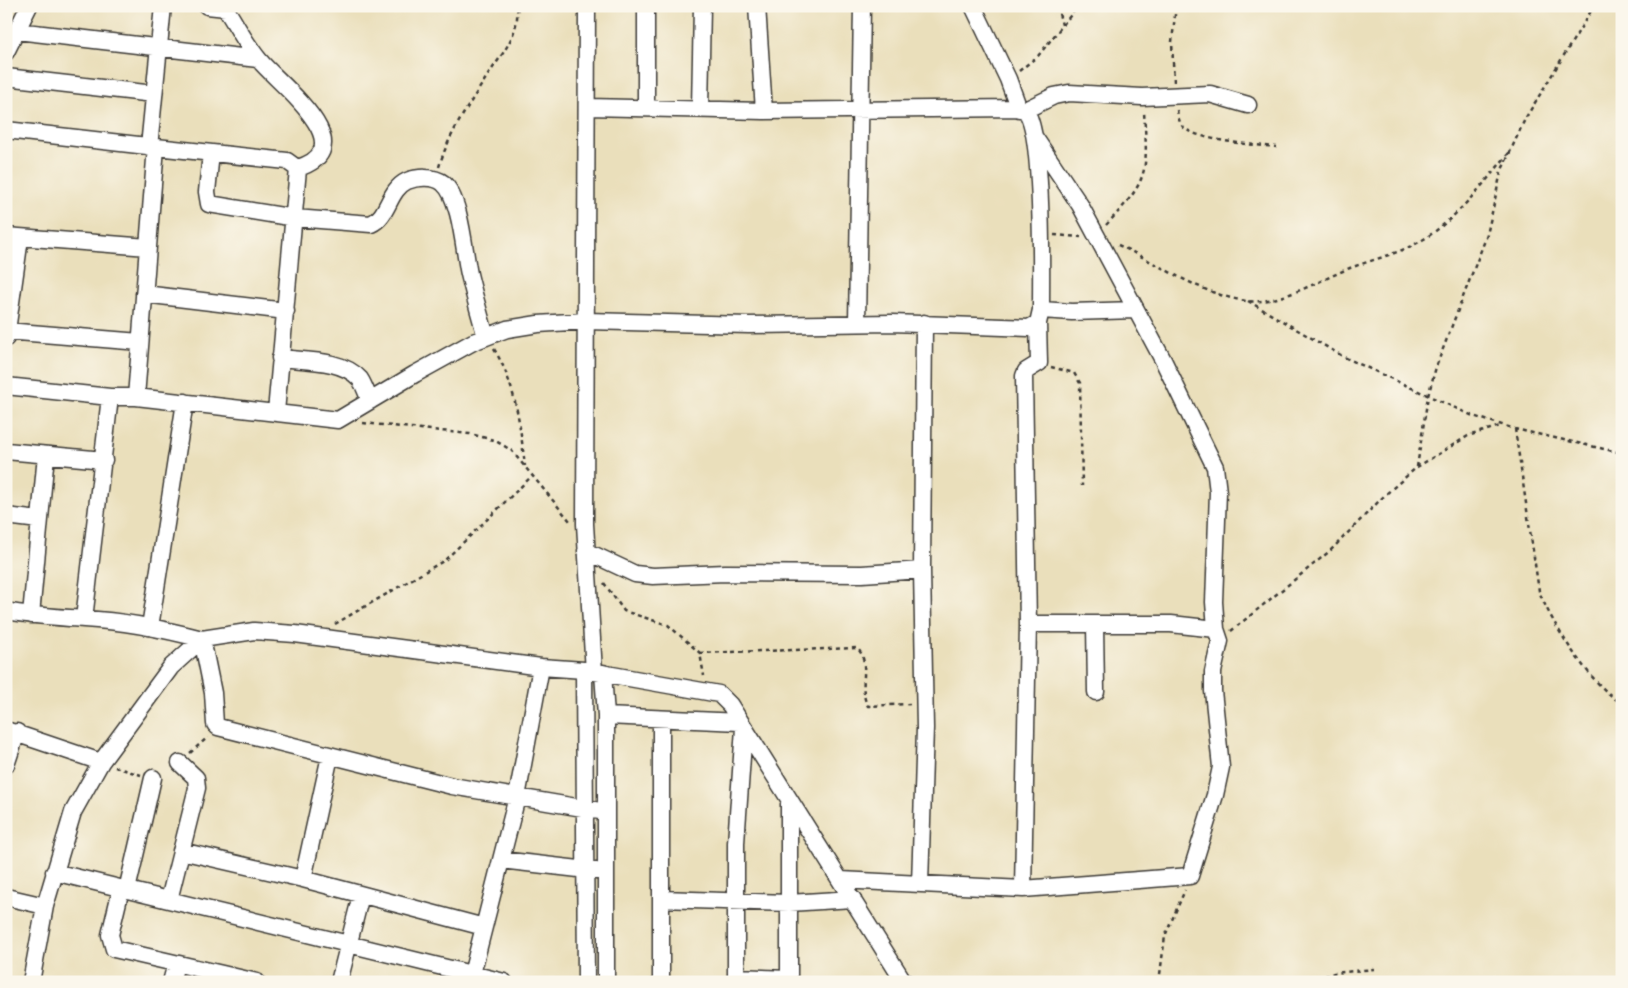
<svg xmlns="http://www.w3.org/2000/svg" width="1628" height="988" font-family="'Balsamiq Sans',sans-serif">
	<rect width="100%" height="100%" fill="#fbf7ec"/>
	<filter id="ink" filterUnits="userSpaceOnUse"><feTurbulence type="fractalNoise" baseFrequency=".02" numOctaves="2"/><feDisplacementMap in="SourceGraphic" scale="10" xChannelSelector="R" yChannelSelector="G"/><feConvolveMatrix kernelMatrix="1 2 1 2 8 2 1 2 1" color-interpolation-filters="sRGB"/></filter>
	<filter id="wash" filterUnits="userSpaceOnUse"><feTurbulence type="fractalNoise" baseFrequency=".0096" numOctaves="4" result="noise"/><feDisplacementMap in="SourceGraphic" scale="20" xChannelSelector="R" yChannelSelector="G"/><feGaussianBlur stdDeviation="1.12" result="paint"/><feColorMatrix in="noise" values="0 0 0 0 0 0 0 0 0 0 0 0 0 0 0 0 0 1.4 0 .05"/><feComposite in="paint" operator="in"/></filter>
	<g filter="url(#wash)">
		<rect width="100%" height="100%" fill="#eadfbb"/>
	</g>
	<g filter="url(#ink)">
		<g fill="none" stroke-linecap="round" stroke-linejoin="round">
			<g stroke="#3b3934" stroke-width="19">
				<path id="minor" d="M207,6L226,8
					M224,6C236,24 246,45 260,61C281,86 364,147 298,168
					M587,6L585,524L594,672
					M757,6L764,111
					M973,6L1008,79L1019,109
					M17,31L258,59
					M6,52L29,6
					M6,77L154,94
					M646,108V6
					M700,109L702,6
					M1025,110L1054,96L1069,93L1142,97L1210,94L1248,105
					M6,130L156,147L136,397H110L6,386
					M149,147L163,6
					M156,147L287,161L298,169L276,412
					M211,153L207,192L209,204L295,218L371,224C389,216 388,190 407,181C417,177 434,176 443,183C461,198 464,252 469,274C474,295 480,316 486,337
					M6,236L148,247
					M144,294L286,311
					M1041,310L1072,312L1135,310
					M857,323L862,6
					M6,331L140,342
					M6,338L20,238
					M280,358C304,361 343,359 360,379C364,385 367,394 370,401
					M136,397L338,420L415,374L473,342L507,329L538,324L586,321L749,325L892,323L1029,328L1038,323L1041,310C1041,276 1044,131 1025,110L1014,108L764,111L588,107
					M6,451L104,460
					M6,516L39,520
					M586,551L635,574L653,576L725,573L862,574L922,570
					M6,611C32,616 57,617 84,619C123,621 164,629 202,639L213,693L215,724L218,727L452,786L606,812
					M31,615L46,455
					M84,619L110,397
					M1028,624H1171L1216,629
					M1095,624L1096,692
					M150,627L185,402
					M584,670L586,982
					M603,673L606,716V982
					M606,716L740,722
					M661,719V982
					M6,730L101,762
					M6,765L17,732
					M181,851L303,879L484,927
					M501,860L596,871
					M54,872L504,982
					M303,879L330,756
					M840,880L1023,889L1190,876L1215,795L1221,767L1213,691V672L1220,641L1216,629L1214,602L1218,492L1215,467L1163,360L1080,205L1035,138
					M920,884L925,728L922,570L924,323
					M121,889L110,935L114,949L257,982
					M1023,889L1028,624L1024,376L1026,371L1039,363L1038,323
					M127,890L153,778
					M6,897L45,906
					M661,899L789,903L853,899
					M169,900L197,788L196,778L180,763
					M736,977L789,979
					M31,982L45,906L73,812L101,762L171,667L202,639L254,631L295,634L541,667L584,670L719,694L730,705L904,982
					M171,982L176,964
					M339,982L361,895
					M470,982L517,797L541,667
					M736,982V843L744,728
					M789,982V803"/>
			</g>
			<path stroke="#3b3934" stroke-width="2.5" stroke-dasharray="4 4" stroke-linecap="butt" d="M1057,6L1062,25
				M1019,71L1038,56L1078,6
				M1174,82L1172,42L1176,6
				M1177,110C1178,116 1179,123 1184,128C1201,141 1255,145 1277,147
				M439,167C448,135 470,103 488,75C502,54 520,34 517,6
				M1106,225C1149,180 1148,173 1144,112
				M1054,235L1081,237
				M1118,245C1160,264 1199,294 1246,301C1279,305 1320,280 1350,268C1374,259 1402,253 1424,239C1457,218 1484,183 1509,153
				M1248,301L1344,357L1473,416L1515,429L1622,453
				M494,349C516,385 520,425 525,466
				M1051,367L1074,373L1080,383L1082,486
				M363,423L470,434L494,440L511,450L570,521
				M1515,429L1539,591C1551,623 1592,687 1622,703
				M1417,467L1428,396L1436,367L1487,235L1501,172L1525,119L1594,6
				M604,583L624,611L668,625L700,653L704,676
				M335,624L445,560L532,476
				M1231,631L1330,551L1385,495L1417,467L1468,436L1500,426
				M700,653L857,648C872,662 857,689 868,706L910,704
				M190,753L208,737
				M115,767L141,775
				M1159,982L1165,936L1185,890
				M1309,982L1334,973L1374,969"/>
			<use href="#minor" stroke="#fff" stroke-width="16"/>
		</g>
	</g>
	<rect width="1628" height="988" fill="none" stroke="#fbf7ec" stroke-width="25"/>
</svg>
